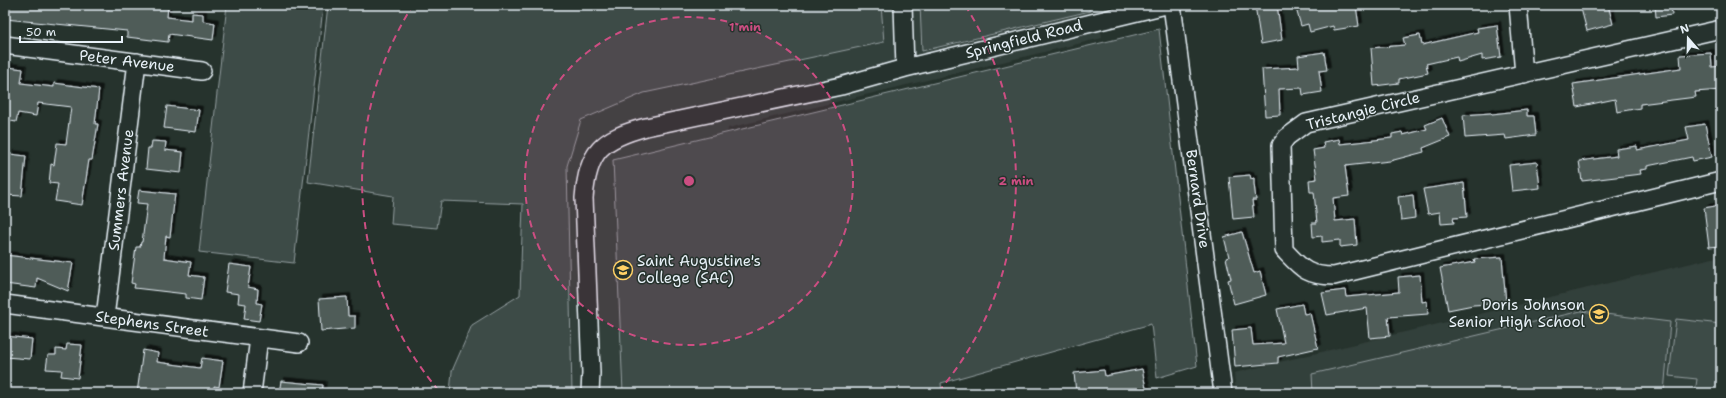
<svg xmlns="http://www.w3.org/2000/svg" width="1726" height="398" font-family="'Shantell Sans',sans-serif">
	<defs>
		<filter id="shadow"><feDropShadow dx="3.5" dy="-3.5" stdDeviation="0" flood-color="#0009"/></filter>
	</defs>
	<rect width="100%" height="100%" fill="#26332d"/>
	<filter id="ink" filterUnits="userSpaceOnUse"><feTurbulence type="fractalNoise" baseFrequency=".025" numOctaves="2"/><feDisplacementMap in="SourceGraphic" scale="8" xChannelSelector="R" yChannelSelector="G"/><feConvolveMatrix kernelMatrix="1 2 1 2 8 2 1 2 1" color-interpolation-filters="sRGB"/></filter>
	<g filter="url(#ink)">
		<path fill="#333f3a" d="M331,5H1098L1102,38L728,128L703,393H519L545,144Z
			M1721,256V393H1236L1234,373Z"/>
		<path fill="#3e4b47" stroke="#939ea0" d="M227,5H293L323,8L294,263L199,252Z
			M328,5H881L884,42L644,93L581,120L567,166L572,393H450L452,371L472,325L520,295L523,204L441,201L437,228L391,224L393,196L308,182Z
			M920,5H1089L1090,11L922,51Z
			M1159,29L1197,366L1157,378L1151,324L941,383L942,393H623L613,160Z
			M1581,311L1670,322L1664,393H1313L1312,374Z
			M1676,319L1721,324V393H1695L1697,379L1669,376Z"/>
		<path fill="#505c59" stroke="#e8f1f8" filter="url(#shadow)" d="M5,5H159L168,6L167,17L192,20V13L203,14V21L215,23L213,40L169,34L168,42L127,37V31L5,19Z
			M1255,5H1277L1282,40L1261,44Z
			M1295,5L1356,6L1359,26L1334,30L1333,26L1310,32L1308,24L1301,26Z
			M1580,5H1608L1613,24L1587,31Z
			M1655,5H1671L1672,15L1656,17Z
			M1497,25L1501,57L1482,60V55L1458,62L1457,57L1426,64L1428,73L1399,79V83L1374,86L1371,48L1405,45L1403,38L1420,35L1422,45L1478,32L1477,28Z
			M1324,52L1327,70L1319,71L1322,92L1303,95L1302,88L1279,89L1280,115L1265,116L1262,69L1299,67L1298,56Z
			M1711,53L1712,67L1721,66V90L1695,92L1696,97L1640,104V108L1617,112L1615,99L1577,107L1573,84L1681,68L1680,55Z
			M8,67L23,69L21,83L54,87V83L99,89L95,124H98L92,160H89L82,205L55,201L58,184L49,183L51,164L54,165L57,143L66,144L71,107L38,103L36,116L18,113L16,122L5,120V90Z
			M167,106L199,110L196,132L164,128Z
			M1527,110V116H1534L1536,135L1506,139L1505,135L1465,138L1463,115L1491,113L1492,114Z
			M1442,118L1450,137L1423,148L1424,152L1390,161L1345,166L1349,196L1333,198L1335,221L1355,219L1357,245L1340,247V240L1322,242V236L1313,237L1312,223H1317L1314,192H1310L1309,180L1317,179L1313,150L1324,148L1323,142L1339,139L1340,144L1392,138V134L1402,132L1403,135L1427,129L1425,125Z
			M1705,124L1712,157L1693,161L1692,157L1647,166V169L1640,170L1641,174L1582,181L1579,161L1617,156L1616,149L1637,146V150L1689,140L1686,127Z
			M152,141L166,142L165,150L183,152L181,173L146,169L148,148H151Z
			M10,154L26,156L22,196L6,195L5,162H9Z
			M1537,162L1540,188L1512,191L1509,165Z
			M1250,175L1251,179L1254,178V184L1256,200H1252L1254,217L1233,219L1229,177Z
			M1464,183L1467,217L1453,218L1454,223L1441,224L1440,212L1428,214L1423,189Z
			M139,190L175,194L170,237L166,236L164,258L191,262L189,275L204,277L201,300L186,298V294L134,288L135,284L131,283L136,247H140L141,242H142L147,204L137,203Z
			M1413,195L1415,218L1401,220L1398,197Z
			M1721,205V246L1709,247L1704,208Z
			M1242,232L1254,273L1260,271L1266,295L1234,304L1228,280L1231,279L1226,258L1229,257L1224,237Z
			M5,255L73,263L68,291L37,278L36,288L5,284Z
			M1502,257L1506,303L1473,305L1448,310L1440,268L1475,262L1474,259Z
			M229,264L251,267L248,287L258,289L257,303L262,304L259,321L244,319L246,304L238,303L239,294L225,292Z
			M1420,275L1422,302L1427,301L1428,314L1388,317L1390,336L1370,338L1367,308L1327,315L1322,293L1345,290L1346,297L1399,292L1398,277Z
			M347,297L348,316H355V328L321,331L319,299Z
			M1302,304L1304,314L1310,313L1318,348L1278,357V363L1235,367L1232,330L1251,328L1253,345L1284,343L1277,309Z
			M5,336L32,339L30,359L5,357Z
			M67,344L82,345L78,378L61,376L62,370L46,369L48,355H56V349L66,350Z
			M143,350L158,353L157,362L200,368L202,358L223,361L219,387L214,386V393H137Z
			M1142,369L1147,393H1076L1074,373L1104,370L1105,376Z
			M281,381L323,385L322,393H279Z"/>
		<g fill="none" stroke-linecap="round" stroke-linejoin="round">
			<g stroke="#e8f1f8" stroke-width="20">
				<path id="minor" d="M903,5L905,68
					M1172,5L1223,393
					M1518,5L1524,74
					M1721,29L1306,123L1287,137L1281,145L1284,250C1302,269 1307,276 1334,276L1721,181
					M5,45L202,71
					M5,304L299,343
					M105,317L137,62
					M252,393L259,338
					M590,393L591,373L584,198C588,151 601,139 646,127L841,86L905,68L1166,5"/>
			</g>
			<use href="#minor" stroke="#26332d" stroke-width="17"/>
		</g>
	</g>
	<circle cx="689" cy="181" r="164" fill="#cc4e82" fill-opacity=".12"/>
	<g fill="none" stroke="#cc4e82" stroke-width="2" stroke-dasharray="7 5">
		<circle cx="689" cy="181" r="164"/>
		<path d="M439 391A327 327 0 0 1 413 5M965 5A327 327 0 0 1 939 391"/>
	</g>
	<defs>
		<g id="school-ring" transform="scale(1)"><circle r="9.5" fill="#26332d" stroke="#ffd166" stroke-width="1.5"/><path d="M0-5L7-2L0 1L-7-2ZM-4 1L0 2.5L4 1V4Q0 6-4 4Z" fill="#ffd166"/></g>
	</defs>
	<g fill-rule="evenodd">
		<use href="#school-ring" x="623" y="270"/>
		<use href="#school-ring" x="1599" y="314"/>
	</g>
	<g text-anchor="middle" stroke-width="3" stroke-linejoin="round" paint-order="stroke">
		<g font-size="15" fill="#e8f1f8" stroke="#26332d">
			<text transform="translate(1024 39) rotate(-14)" y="5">Springfield Road</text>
			<text transform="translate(127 61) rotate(7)" y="5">Peter Avenue</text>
			<text transform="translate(1363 111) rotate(-14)" y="5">Tristangie Circle</text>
			<text transform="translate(121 190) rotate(-83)" y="5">Summers Avenue</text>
			<text transform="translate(1198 199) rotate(82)" y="5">Bernard Drive</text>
			<text transform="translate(152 324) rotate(8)" y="5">Stephens Street</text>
		</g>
		<g font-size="15" fill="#e8f1f8" stroke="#26332d" text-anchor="start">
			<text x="637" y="266">Saint Augustine's<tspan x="637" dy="17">College (SAC)</tspan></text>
			<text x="1585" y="310" text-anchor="end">Doris Johnson<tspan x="1585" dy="17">Senior High School</tspan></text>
		</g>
	</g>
	<circle cx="689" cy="181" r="6" fill="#cc4e82" stroke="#26332d" stroke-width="2"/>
	<g font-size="12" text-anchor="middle" font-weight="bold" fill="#cc4e82" stroke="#26332d" stroke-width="3" stroke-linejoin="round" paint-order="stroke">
		<text x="745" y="31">1 min</text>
		<text x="1016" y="185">2 min</text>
	</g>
	<rect width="1726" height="398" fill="none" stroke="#26332d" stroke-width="20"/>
	<rect x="10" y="10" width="1706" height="378" fill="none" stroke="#e8f1f8" stroke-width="1.5" filter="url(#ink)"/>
	<g transform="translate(1688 38) rotate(340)" stroke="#26332d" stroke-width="3" paint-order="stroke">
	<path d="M0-3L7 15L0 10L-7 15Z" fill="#e8f1f8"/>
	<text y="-6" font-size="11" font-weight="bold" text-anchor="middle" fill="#e8f1f8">N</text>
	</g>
	<path d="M20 36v6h102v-6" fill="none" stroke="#e8f1f8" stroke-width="2"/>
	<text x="26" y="36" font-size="12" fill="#e8f1f8" stroke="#26332d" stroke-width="3" paint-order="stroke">50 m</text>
</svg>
